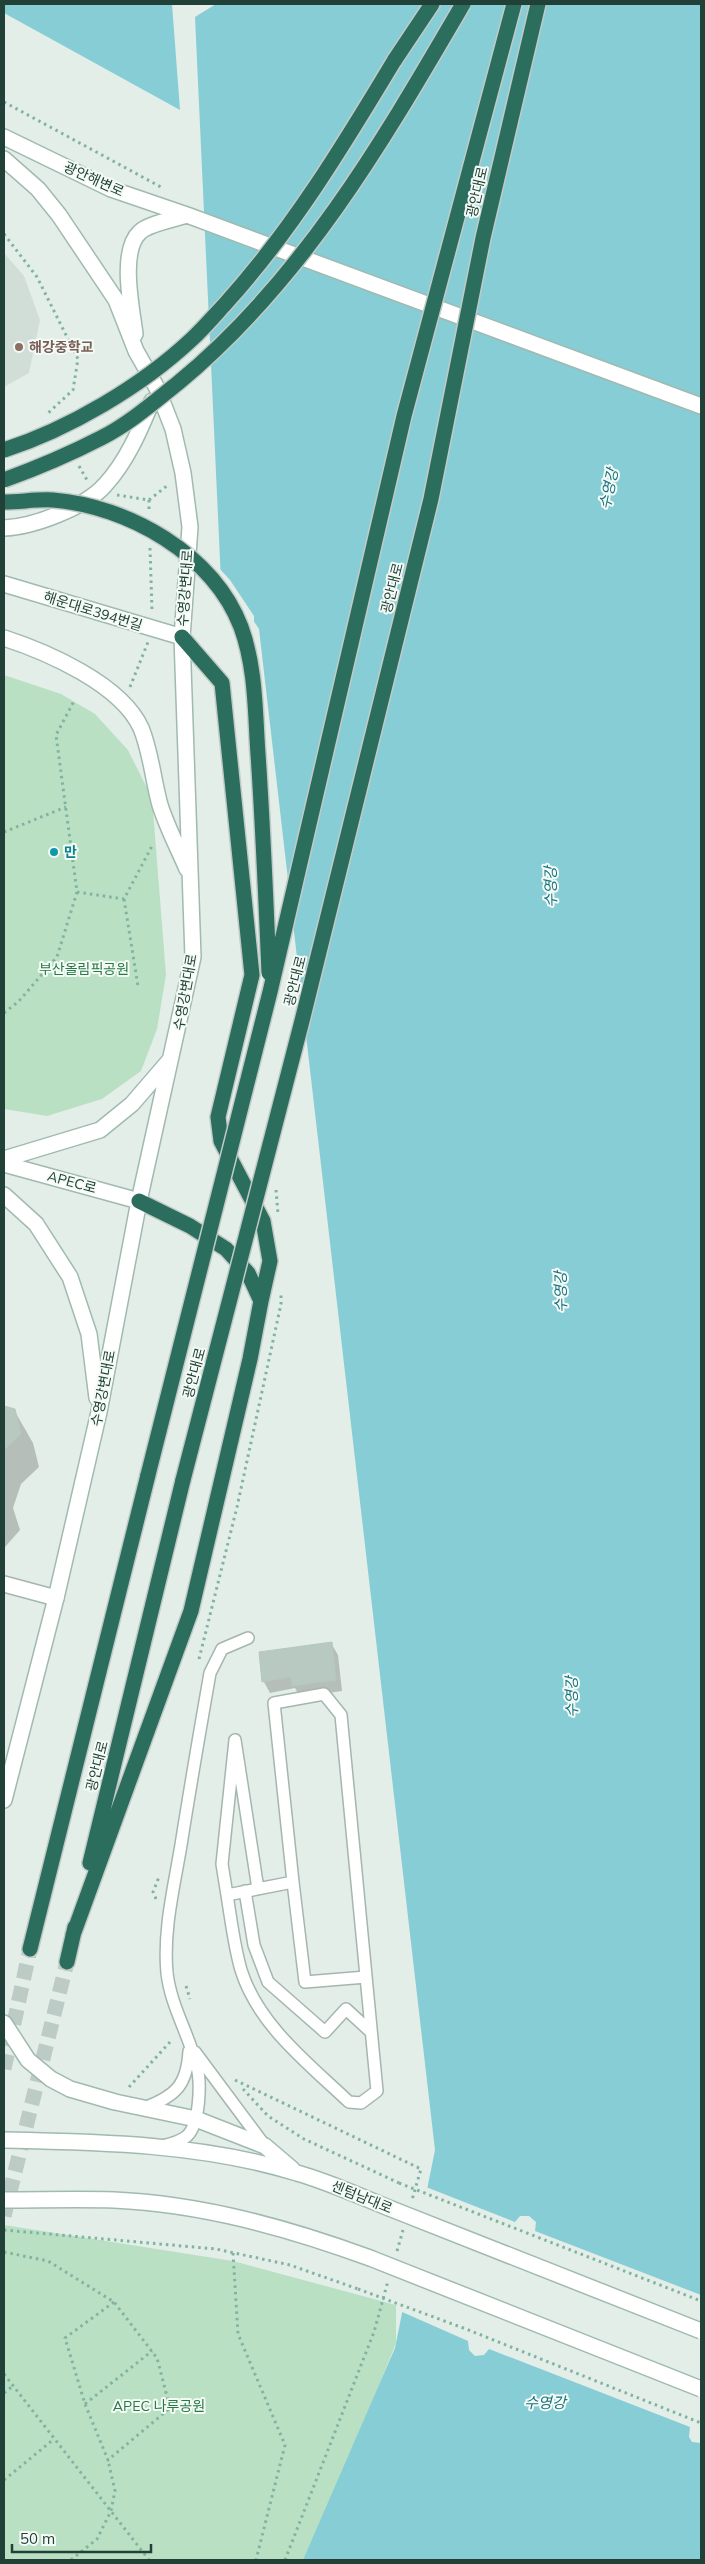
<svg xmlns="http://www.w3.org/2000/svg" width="705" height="2564" font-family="Mulish,'Noto Sans KR',sans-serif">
	<rect width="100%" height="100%" fill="#e3eee8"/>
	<path fill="#d1ded7" d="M4,253L24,276L40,320L29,373L4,387Z"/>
	<path fill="#bae0c3" d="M4,675L61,694L95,714L128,750L152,798L166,975L157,1029L141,1071L102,1099L47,1116L4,1109Z
		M4,2225L233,2261L396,2305V2343L309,2560H4Z"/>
	<path fill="#87cdd6" d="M4,4H172L180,110L4,13Z
		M216,4H701V2560H303L395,2348L435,2150L259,629L243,605L222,603L195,17Z"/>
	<path fill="#e3eee8" d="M218,567L230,580L254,616V626L241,607L220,604Z
		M426,2187L515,2222L520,2216H529L536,2222L535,2231L701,2295V2443L692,2442L689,2437L690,2427L489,2349L484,2355L475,2356L469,2350L468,2341L400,2311Z"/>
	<path fill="#0003" d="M4,1407L14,1410L33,1443L39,1467L21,1484L13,1508L20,1530L5,1547Z
		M331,1643L338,1655L342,1691L300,1697L295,1688L270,1693L264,1682L261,1653Z"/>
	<path fill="#b8c9c1" stroke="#b5c8bf" d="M4,1406L15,1409L21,1434L4,1450Z
		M332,1642L336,1680L292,1686L291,1677L262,1682L259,1652Z"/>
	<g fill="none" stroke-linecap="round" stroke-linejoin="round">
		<path stroke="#bccbc5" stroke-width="15" stroke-dasharray="15 8" stroke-linecap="butt" d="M4,2069L30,1949
			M4,2216L67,1962"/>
		<g stroke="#a5b6af" stroke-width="14">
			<path id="lane" d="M324,1694L341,1715L377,2091L361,2103L349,2102C309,2064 258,2025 241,1970C234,1946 231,1919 227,1895L293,1882L274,1703Z
				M293,1882L305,1982L366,1977
				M245,1891L254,1945L268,1982L325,2032L346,2009L371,2032
				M227,1895L222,1864L235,1740L258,1889
				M195,2052L265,2146
				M144,2108C176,2096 187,2085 189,2051
				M162,2146C171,2144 180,2142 187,2136C200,2124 201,2083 197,2067C189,2034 171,2007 167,1973C163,1930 174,1887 181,1845C190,1788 200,1730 210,1673L222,1649L248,1638"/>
		</g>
		<g stroke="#a5b6af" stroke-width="18">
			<path id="street" d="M4,1584L56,1598"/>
		</g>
		<g stroke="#a0bab0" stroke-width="18">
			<path id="secondary" d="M4,137L111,189L187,215L701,406
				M4,159L38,189L59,215L116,300L136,351L157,388L173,429L183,473L190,527L182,637L193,957L139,1201L99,1412L56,1598L4,1800
				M135,334C132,309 119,251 140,232C148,224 175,219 187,215
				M4,528C33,527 86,507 105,485C127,461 140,430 152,401
				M4,584L182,637
				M4,638C47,652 121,684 141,728C151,752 153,780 160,805C167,827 178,848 187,869
				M4,1159L100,1130L132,1104L169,1061
				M4,1164L139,1201
				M4,1195L36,1224L70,1277L89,1334L97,1398
				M4,2023L28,2060L51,2079L70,2089L115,2102L196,2119L265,2146L292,2169
				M4,2140C102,2142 203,2144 297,2173C329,2182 359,2196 389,2208
				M4,2200C41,2200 78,2199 114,2200C202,2204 288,2228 370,2258"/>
		</g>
		<g stroke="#c1cac7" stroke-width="18">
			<path id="highway" d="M394,61L432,4
				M182,637L222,683L252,975L218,1117L221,1141L263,1221L270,1261L261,1301
				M90,1863L183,1480
				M73,1935L191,1611L250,1359L261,1301L248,1273L226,1249L190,1226L139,1201
				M30,1949L148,1475
				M67,1962L75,1927"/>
		</g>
		<path stroke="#81b3a2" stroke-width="3" stroke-dasharray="2.5 4" stroke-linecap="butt" d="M4,102L161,187
			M4,234L37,277L78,359L73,390L47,414
			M79,466L87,480
			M117,495L149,500V512
			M149,500L168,485
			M150,548L152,611
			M130,687L148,642
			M4,832L66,807
			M77,892L124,899L152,846
			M124,899L138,986
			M4,1013L19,1001L57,957L77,892L56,735L74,701
			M276,1190L278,1214
			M199,1659L237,1507L281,1304V1292
			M156,1899L153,1892L159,1877
			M186,1986L190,1999
			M235,2080L421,2169L412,2200
			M129,2087L170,2042
			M243,2089L268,2116L304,2139L399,2183
			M4,2230L216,2249L290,2265L358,2289
			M397,2251L403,2230
			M4,2252L48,2261L114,2302L157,2358L170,2408L108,2460L85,2404L65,2338L114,2302
			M233,2253L238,2334L285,2445L256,2560
			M4,2374L149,2560
			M4,2393L13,2386
			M85,2404L152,2351
			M4,2480L54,2439
			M71,2560L97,2539L111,2511L115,2491L108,2460
			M285,2560L374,2332L388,2281"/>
		<use href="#lane" stroke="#fff" stroke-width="11"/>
		<use href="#street" stroke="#fff" stroke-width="15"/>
		<use href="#secondary" stroke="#fff" stroke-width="15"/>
		<use href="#highway" stroke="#2b6e5e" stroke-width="15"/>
		<g stroke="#a0bab0" stroke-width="18" stroke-linecap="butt">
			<path id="secondary-bridge" d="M389,2208L701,2331
				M370,2258L701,2389"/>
		</g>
		<g stroke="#c1cac7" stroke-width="18" stroke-linecap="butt">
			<path id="highway-bridge" d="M4,450C69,429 142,386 192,339C204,328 215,315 226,303C292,230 343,146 394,61
				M4,480C37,468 70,454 101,438C129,424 154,402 178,383C303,280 383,141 463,4
				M4,502C20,502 37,499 53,500C128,506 213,554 241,627C256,668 255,712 258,754C263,827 266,900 269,973
				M148,1475L270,992L404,416L514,4
				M183,1480L303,1017L431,499L483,238L538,4"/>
		</g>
		<path stroke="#81b3a2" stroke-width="3" stroke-dasharray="2.5 4" stroke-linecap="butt" d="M399,2183L701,2301
			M358,2289L466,2329L701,2423"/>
		<use href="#secondary-bridge" stroke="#fff" stroke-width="15"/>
		<use href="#highway-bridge" stroke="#2b6e5e" stroke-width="15"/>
	</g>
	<circle fill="#8d6e63" stroke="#f4faf6" stroke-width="2" cx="19" cy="347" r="5"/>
	<circle fill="#0f9aa8" stroke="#f4faf6" stroke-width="2" cx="54" cy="852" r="5"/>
	<g text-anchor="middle" stroke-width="4" stroke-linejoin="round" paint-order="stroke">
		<g font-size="14" fill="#214037" stroke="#f4faf6">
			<text transform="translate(94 179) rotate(24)" y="5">광안해변로</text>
			<text transform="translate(477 192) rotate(-77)" y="5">광안대로</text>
			<text transform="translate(185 588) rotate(-86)" y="5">수영강변대로</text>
			<text transform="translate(392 588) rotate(-76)" y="5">광안대로</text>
			<text transform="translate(93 611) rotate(17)" y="5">해운대로394번길</text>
			<text transform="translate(295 981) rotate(-76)" y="5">광안대로</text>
			<text transform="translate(185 992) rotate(-80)" y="5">수영강변대로</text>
			<text transform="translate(72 1182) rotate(15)" y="5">APEC로</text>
			<text transform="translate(194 1373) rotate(-75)" y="5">광안대로</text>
			<text transform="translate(103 1388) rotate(-79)" y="5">수영강변대로</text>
			<text transform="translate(97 1766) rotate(-76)" y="5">광안대로</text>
			<text transform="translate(362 2197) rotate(22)" y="5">센텀남대로</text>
		</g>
		<g font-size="14" font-weight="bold" fill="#785e54" stroke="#f4faf6" text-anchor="start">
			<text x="29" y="352">해강중학교</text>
		</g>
		<g font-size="14" font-weight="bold" fill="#0d838f" stroke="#f4faf6" text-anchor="start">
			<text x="64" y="857">만</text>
		</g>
		<g font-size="14" fill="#287a45" stroke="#f4faf6">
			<text x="84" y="974">부산올림픽공원</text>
			<text x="159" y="2411">APEC 나루공원</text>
		</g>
		<g font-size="15" font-style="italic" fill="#177380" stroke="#f4faf6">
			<text transform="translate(609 489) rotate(-78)" y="5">수영강</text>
			<text transform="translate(551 887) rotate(-91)" y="5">수영강</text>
			<text transform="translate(561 1292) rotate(-91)" y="5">수영강</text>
			<text transform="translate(572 1697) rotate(-91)" y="5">수영강</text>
			<text x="545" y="2408">수영강</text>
		</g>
	</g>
	<rect width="705" height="2564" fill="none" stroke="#214037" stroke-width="10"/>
	<path d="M12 2544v8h139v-8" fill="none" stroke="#214037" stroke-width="2.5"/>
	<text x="20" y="2544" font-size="15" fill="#214037" stroke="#f4faf6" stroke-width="4" paint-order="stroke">50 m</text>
</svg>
